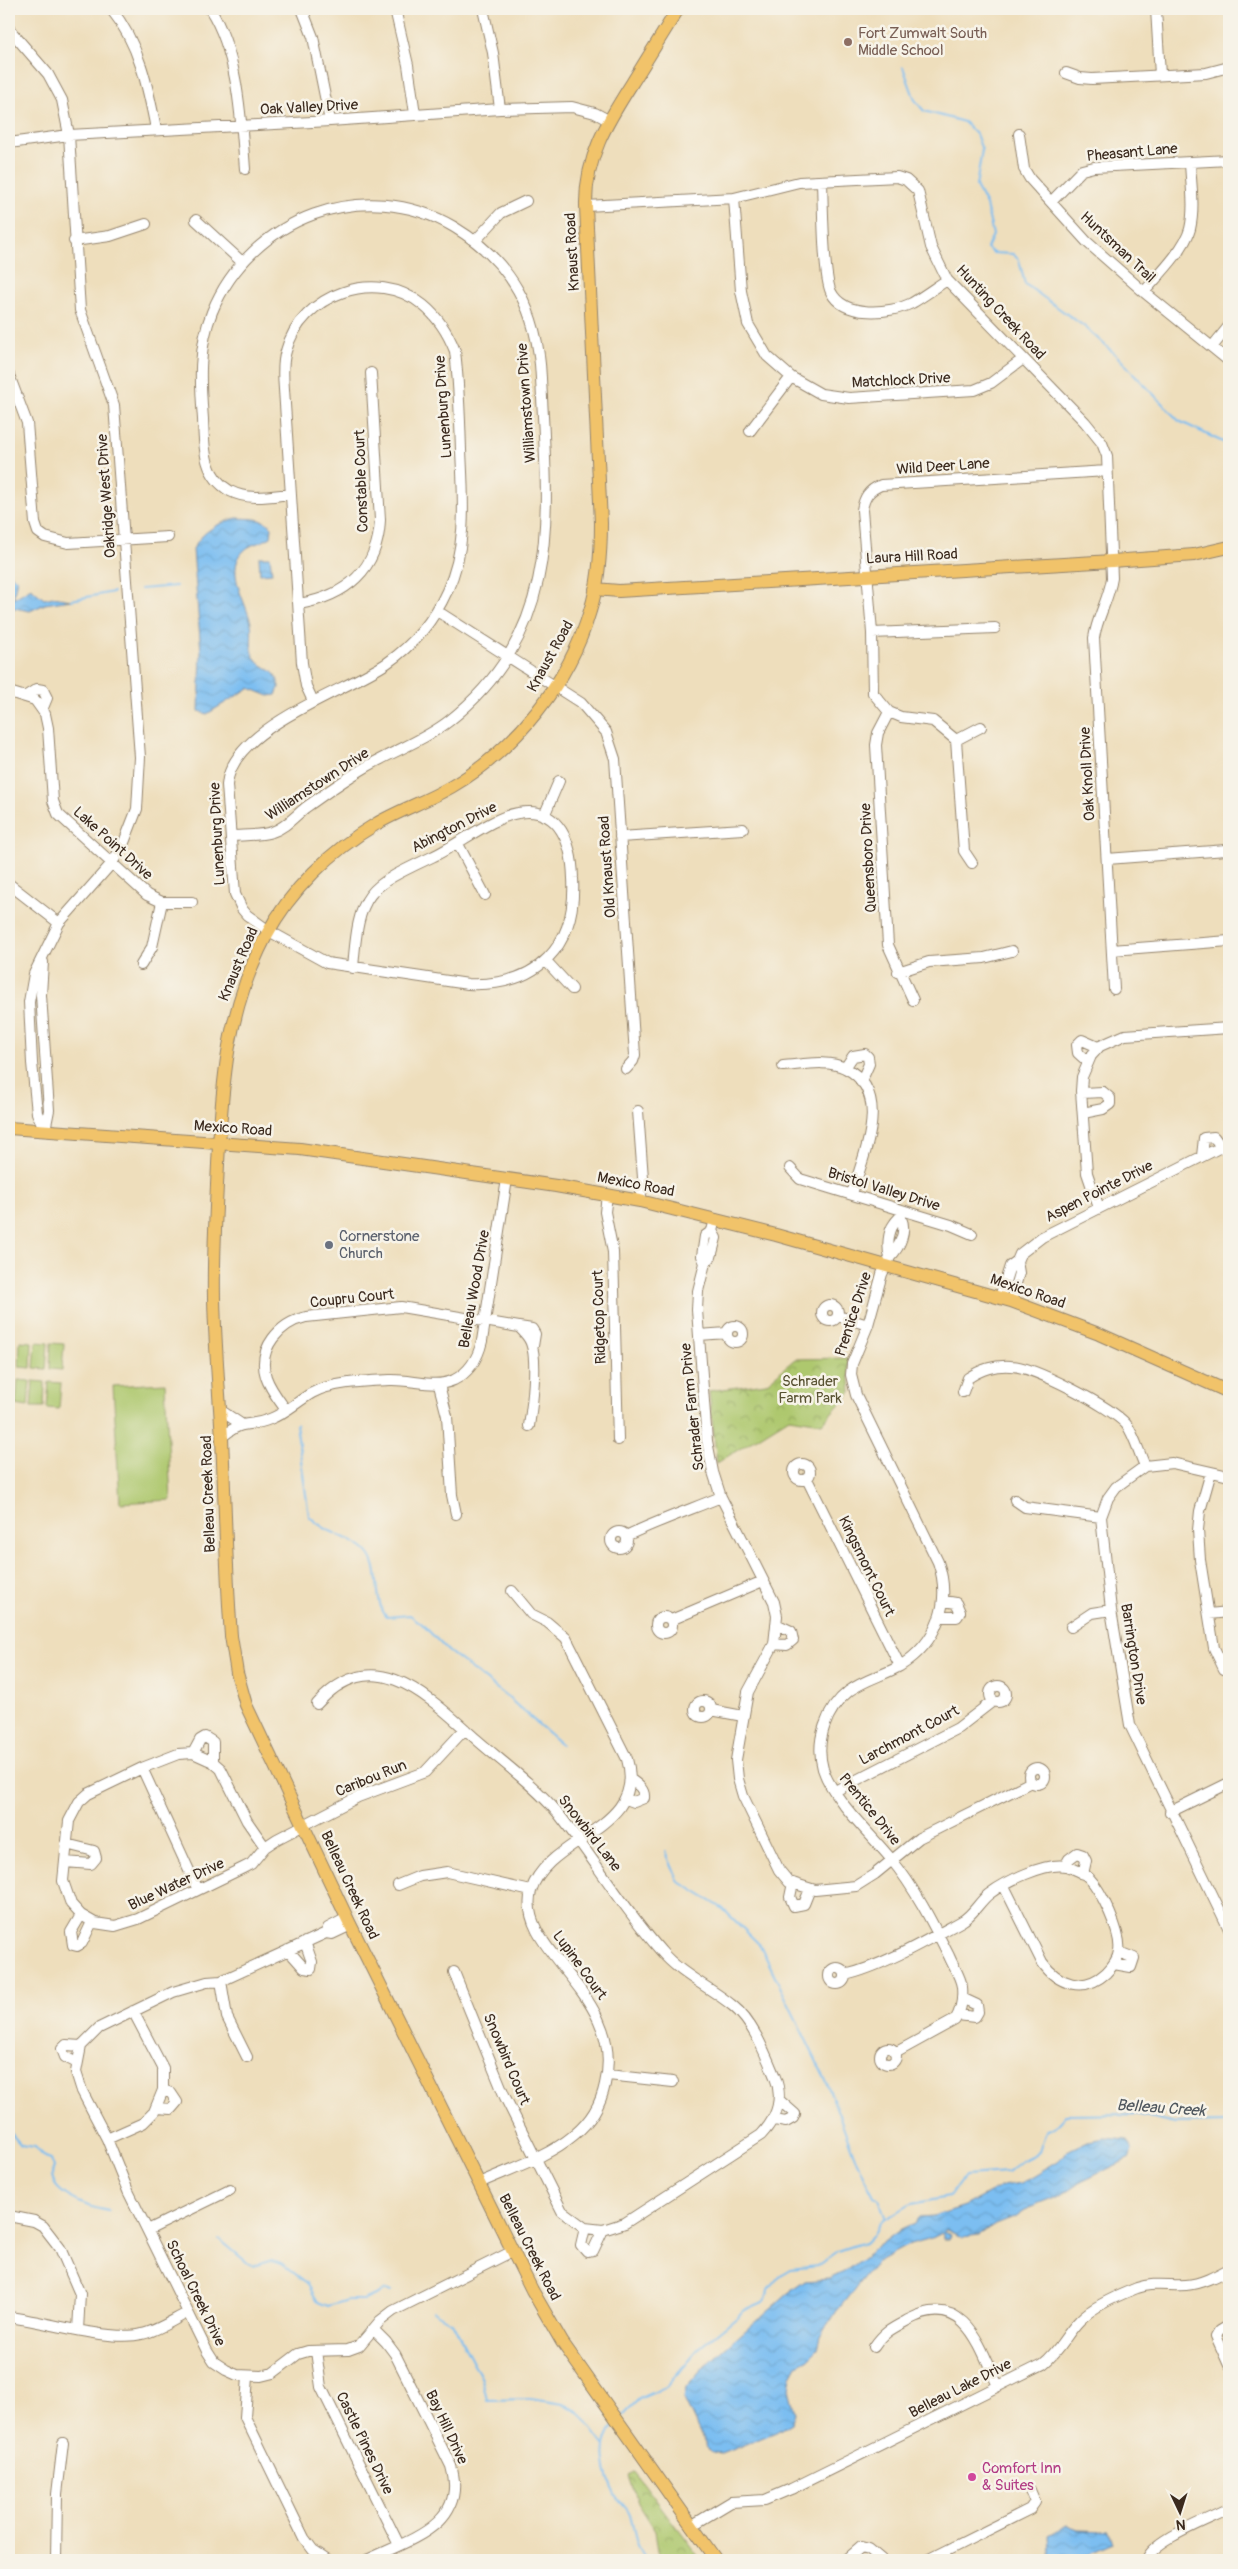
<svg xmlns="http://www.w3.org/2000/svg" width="1238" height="2569" font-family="Pangolin,sans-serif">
	<defs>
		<pattern id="park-crowns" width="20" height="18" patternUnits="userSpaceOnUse" patternTransform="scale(1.25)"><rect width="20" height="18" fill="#aec86e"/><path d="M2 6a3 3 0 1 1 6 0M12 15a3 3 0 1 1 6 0" fill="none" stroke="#8fa35a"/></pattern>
		<pattern id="water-waves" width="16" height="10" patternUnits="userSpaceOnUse" patternTransform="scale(1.25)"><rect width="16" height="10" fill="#7bbef1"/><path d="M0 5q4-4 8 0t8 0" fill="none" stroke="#6ba3ce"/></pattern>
	</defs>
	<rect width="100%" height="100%" fill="#f7f3e8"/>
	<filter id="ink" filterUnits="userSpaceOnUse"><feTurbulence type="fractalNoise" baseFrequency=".02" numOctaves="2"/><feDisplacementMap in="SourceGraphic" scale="10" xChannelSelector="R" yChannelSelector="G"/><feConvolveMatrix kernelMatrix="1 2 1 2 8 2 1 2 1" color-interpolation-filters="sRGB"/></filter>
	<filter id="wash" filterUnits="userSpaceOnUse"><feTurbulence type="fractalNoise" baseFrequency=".0096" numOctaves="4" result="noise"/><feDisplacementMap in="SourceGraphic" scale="20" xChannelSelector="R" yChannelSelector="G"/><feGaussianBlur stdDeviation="1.12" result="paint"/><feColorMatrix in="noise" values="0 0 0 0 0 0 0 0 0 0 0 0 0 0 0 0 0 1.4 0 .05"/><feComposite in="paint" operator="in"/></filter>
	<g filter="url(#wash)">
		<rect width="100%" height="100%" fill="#eedebc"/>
		<path fill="url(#park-crowns)" stroke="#747946" d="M848,1358L851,1392L822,1423L789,1418L717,1463L709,1391L766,1383L795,1359Z
			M635,2472L701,2560H662L658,2551L655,2530L638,2503L629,2476Z"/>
		<path fill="#aec86e" stroke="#747946" d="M20,1341L32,1342L31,1368L19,1367Z
			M36,1342L48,1343L46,1369L34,1368Z
			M51,1343L64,1344L62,1370L50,1369Z
			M18,1380L30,1381L28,1407L16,1405Z
			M33,1381L45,1382L44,1407H31Z
			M49,1382L61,1383L59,1409L47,1408Z
			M165,1383L171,1500L120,1503L113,1386Z"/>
		<path fill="url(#water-waves)" stroke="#5b7488" d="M237,518C249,519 263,517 272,527L271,537C264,542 254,543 247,548C222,567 246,601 251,623C253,633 249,648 254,657C263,671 278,667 279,688L276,695L269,696L249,688L207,714L199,711L201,652L193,549C202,531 218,523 237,518Z
			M259,557H270L272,573L260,574Z
			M9,574L17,579L13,599L31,588L44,599L53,597L71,600L45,604L30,611L9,607Z
			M1106,2138L1127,2140L1132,2149L1130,2158L1079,2183L1060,2196L1024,2210L1014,2217L996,2224L979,2235L962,2237L946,2230L943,2232L951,2235L949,2239H944L942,2233L932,2238L910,2244L875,2263L836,2312L821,2337L818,2349L808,2359L797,2365L791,2376L789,2389L795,2413L791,2423L776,2432L722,2454L712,2453L707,2448L684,2399L686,2388L705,2366L788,2293L805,2281L829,2279L844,2272L901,2229L914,2223L919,2217L934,2216L965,2206L1002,2186L1021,2183L1058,2161L1069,2150L1088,2141Z
			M1067,2525L1078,2529L1109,2530L1113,2543L1074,2560H1055L1050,2553L1049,2535Z"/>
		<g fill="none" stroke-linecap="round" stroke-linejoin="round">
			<path stroke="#7bbef1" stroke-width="2" d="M903,67L915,100L924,111L964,122L976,134L982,150L976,186L986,205L993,235L987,248L993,253L1013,254L1019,260L1025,284L1085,327L1117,356L1179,421L1229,445
				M141,589L176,586
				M71,600L113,592
				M296,1424L309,1516C326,1534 349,1536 365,1550C384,1566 371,1600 387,1617L410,1615L421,1623L448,1651L505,1695L562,1745
				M666,1852L678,1881L722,1908L760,1945L827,2083L857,2163L874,2196L878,2199L886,2219
				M9,2131L21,2145L35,2147L44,2157L51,2159L54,2167C42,2192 90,2208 109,2211
				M219,2239L249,2264L257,2265L272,2260L281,2263L307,2283L318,2302L328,2306L348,2300H364L386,2290L391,2292
				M433,2311L452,2322L482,2379L487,2400L530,2399L564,2404L579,2412L604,2445
				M621,2417L639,2399L666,2387L699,2348L745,2310L763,2302L767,2297L768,2290L780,2275L790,2269L818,2266L838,2251L865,2242L874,2233L879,2223L911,2204L949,2197L965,2176L1007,2173L1021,2161L1039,2152L1046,2131L1056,2126L1065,2115L1135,2114L1176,2123L1229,2122
				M615,2424C597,2444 605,2475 616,2496C620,2503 627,2507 630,2515C634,2529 636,2549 647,2560"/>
		</g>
	</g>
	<g filter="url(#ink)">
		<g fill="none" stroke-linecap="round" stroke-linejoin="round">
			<g stroke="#94846d" stroke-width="12">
				<path id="minor" d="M111,9C139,43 148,87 156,129
					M210,9C238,53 241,118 245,169
					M302,9L313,37L330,121
					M395,9L408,65L415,114
					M483,9L493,53L500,109
					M1156,9L1160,75
					M9,29L48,74L62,100L69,135L80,310L114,405L140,757L137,809L123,845L112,863L59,923L34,974L29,1002L32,1063L37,1113L45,1130
					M1066,73L1080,78L1092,79L1206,73L1229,67
					M1019,134L1024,169L1030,179L1087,242L1144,292L1229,361
					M9,143L69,135L330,121L500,109L572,107L595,113L608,120
					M822,182C823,205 823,275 831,292C844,318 890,314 912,303C924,296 936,287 947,280
					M734,198L741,291L748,324L767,356L791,377L821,394L849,398L974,390L991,383L1023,359
					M1051,202L1082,170L1094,167L1229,160
					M586,206L734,198L799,182L897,177L906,180L918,191L931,247L947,280L1085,422L1102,443L1107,456L1112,578C1109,599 1097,617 1094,638L1114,989
					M196,220L242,262
					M476,240L501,213L526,201
					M74,241L110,236L146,224
					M1144,292C1158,276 1185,249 1190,229C1195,208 1191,184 1190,163
					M1212,347L1229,326
					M9,375L27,423L35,523L38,532L45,537L68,543L168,537
					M750,431L791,377
					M299,604C346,596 378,570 380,520L371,373
					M437,611L581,703L606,732L615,759L635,1055L633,1061L626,1069
					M872,633L995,628
					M9,692L35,700L45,714L48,728L53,801L58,814L147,895L162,902H192
					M26,696L37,689L43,690L47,698L42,710
					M313,701L306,686L302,663L284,389C283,377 282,363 286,351C301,294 376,267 423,305C439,318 448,333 455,351C459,384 460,417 461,450C463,497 468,547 447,591C434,620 413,645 387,663C345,692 231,727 227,785L235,894L242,909L247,915L269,931L327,963L468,984C537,987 577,947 573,878C572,846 561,805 518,813C493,817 459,844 434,856C366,888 359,891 353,968
					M889,712L878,733L876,745L888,945L913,1000
					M956,740L981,727
					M544,816L559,781
					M231,836C244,835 259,836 272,832C285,828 294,817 305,808C323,795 341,782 361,770C390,752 422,742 449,721C566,628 547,509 541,378C538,311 512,262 454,227C365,174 250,218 212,312C198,347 200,382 203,419C204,447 203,475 230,491C249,501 271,496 290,494
					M620,837L743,829
					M458,844L485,895
					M1107,859L1226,850
					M972,863L964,851L956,740L933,721L901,717L889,712L873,693L872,633L862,510C864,497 869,490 881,485L1107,471
					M9,884L59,923
					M1112,950L1229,941
					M546,961L572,989
					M43,962L41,995L49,1110L45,1130
					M141,965L152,947L162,902
					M898,972L929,962L984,958L1012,951
					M1088,1062L1078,1053L1077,1045L1082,1040L1098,1047
					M783,1066C801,1065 828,1059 845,1068C894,1092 863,1155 852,1194
					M845,1068L853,1056L865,1054L868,1057L869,1064L861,1082
					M1082,1093L1103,1092L1110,1098V1104L1103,1109L1083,1113
					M638,1111L643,1178L640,1201
					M1202,1156L1204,1138L1214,1137L1221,1147
					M790,1168L800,1179L951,1225L972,1234
					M607,1195L605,1212L613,1252L618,1440
					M1099,1208L1087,1173L1081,1091L1082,1077L1091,1056L1100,1046L1125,1035L1229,1028
					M715,1219L712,1231L705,1236L702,1256L705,1263L698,1291L697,1310L707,1441L713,1472L721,1497L774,1602L777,1616L774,1644L748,1692L736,1760L738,1779L743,1796L779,1870L789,1882L815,1890L856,1886L875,1874L919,1838L1031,1782
					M890,1257C900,1247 907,1231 901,1218
					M705,1263L711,1257L716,1238L712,1231
					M1000,1297L1010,1266L1017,1261L1020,1254L1042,1237L1229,1143
					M1011,1301L1019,1273L1017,1261
					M822 1313a8 8 0 1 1 16 0a8 8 0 1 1-16 0Z
					M838,1316L868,1325
					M727 1334a8 8 0 1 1 16 0a8 8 0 1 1-16 0Z
					M519,1327L532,1329L535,1334L533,1346
					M699,1335L727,1333
					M439,1385L447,1416L452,1495L456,1514
					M963,1392L968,1378C982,1369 994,1365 1011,1366C1033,1366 1111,1407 1126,1424C1134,1434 1139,1453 1145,1466
					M220,1410L241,1424
					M286,1410C279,1400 270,1389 266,1377C257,1348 280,1323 306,1317L401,1307L519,1327C524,1332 529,1337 531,1343C538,1361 532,1407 529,1426
					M222,1437C244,1418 248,1428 270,1419C286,1413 298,1401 312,1393C331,1382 369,1381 390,1380C412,1379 434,1389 454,1380C470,1372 478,1358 482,1341L507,1179
					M794 1472a8 8 0 1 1 16 0a8 8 0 1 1-16 0Z
					M1211,1472L1200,1511L1198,1530L1200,1560L1214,1648L1224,1669
					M1229,1476L1172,1463L1145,1466L1116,1487L1108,1498L1101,1517L1111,1610L1130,1725L1229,1929
					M807,1479L900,1666
					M1015,1500L1025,1507L1101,1517
					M611 1540a8 8 0 1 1 16 0a8 8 0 1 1-16 0Z
					M626,1536C657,1521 689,1510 721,1497
					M1209,1614L1229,1612
					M656 1625a8 8 0 1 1 16 0a8 8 0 1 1-16 0Z
					M941,1617H957L960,1612L956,1603L944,1601
					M671,1620L763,1581
					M1071,1627L1092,1613L1111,1610
					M774,1644L787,1645L793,1640L791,1631L776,1624
					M990 1694a8 8 0 1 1 16 0a8 8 0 1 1-16 0Z
					M695 1709a8 8 0 1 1 16 0a8 8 0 1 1-16 0Z
					M317,1704C374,1640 429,1697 476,1739C502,1762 534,1785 557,1812C593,1857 623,1908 661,1951C680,1974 710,1987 733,2006C753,2022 765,2053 775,2077C784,2099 776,2119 761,2135L625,2223L603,2230L585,2228L562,2211L505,2097L454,1972
					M711,1710L743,1716
					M193,1753L200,1740L205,1737L213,1742V1762
					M1029 1776a8 8 0 1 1 16 0a8 8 0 1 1-16 0Z
					M142,1768L198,1890
					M835,1791L958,1728L993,1701
					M626,1799L634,1802L644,1798C645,1789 637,1784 630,1779
					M1170,1812L1229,1783
					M265,1847L247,1821L221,1769L213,1762L193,1753L178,1754L142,1768L88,1794L79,1802L69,1821L63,1881L71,1904L81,1915L95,1923L115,1926L138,1919L243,1868L251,1864L265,1847L277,1839L358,1797L425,1772L465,1729
					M65,1862L91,1864L96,1858L94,1851L66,1844
					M1065,1866L1069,1859L1077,1853L1083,1855L1086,1861L1083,1874
					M793,1883L790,1897L794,1906L804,1904L810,1889
					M398,1885L420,1876L447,1872L531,1891
					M81,1915L71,1932L73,1945L77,1946L82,1943L92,1922
					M351,1925L332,1934L326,1933L221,1981L207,1982L173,1992L99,2028L81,2046L76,2072L82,2091L107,2139L128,2191L207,2351L214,2362L226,2370L237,2375L261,2376L273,2373L298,2354L308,2351L348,2350L359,2346L380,2321L393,2311L513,2251
					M326,1933L328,1928L347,1918
					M288,1950L304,1968L311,1969L312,1962L305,1942
					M1114,1964L1131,1967L1134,1958L1119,1952
					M829 1976a8 8 0 1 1 16 0a8 8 0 1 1-16 0Z
					M845,1975C881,1967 929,1939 962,1921C973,1915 979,1902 989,1894C1005,1882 1045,1862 1066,1866C1073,1868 1084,1873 1089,1878C1101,1890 1122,1934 1119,1951C1118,1960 1112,1967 1106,1973C1084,1993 1058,1985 1042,1962L1004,1886
					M221,1981L227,2017L247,2057
					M958,2015L975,2017L978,2012L977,2005L962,1998
					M880 2056a8 8 0 1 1 16 0a8 8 0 1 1-16 0Z
					M895,2053L955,2020C961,2011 963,1998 962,1987C961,1977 953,1966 949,1956C932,1922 915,1888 891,1859C870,1833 833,1800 823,1769C815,1741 826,1709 849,1691C864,1680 884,1675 900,1666C937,1643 952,1603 938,1562L856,1395L851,1375L852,1364L868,1325L882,1274L890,1257C887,1247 888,1232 894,1224C898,1218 901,1218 903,1211
					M77,2063L65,2057L62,2049L66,2045L81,2046
					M608,2075L673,2082
					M156,2108L171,2109L177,2102L171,2093L163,2090
					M774,2120L786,2122L793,2118L795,2114L779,2100
					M107,2139L143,2123L154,2112L163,2090V2068L133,2011
					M479,2183C510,2169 548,2157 574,2135C590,2122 601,2104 605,2084C627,1994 515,1952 531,1891C547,1836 648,1830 627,1759L566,1638L547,1622L531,1614L512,1591
					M9,2216L34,2221L43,2226L60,2248L80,2294L78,2330
					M585,2228L581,2245L587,2252L593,2251L603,2230
					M148,2230L230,2190
					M9,2317C44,2321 110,2342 142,2334C157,2331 173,2320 187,2313
					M1229,2325L1219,2331L1216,2336L1229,2365
					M874,2347C885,2331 893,2328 910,2319C965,2291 980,2347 998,2386
					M316,2351L321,2387L399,2545
					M248,2377L245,2417L304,2538L313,2550L328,2560
					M691,2526L731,2502L765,2500L791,2489L1043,2364C1061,2350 1065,2335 1080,2320C1093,2306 1119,2295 1137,2288C1154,2282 1169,2286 1186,2285C1201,2284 1216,2276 1229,2269
					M56,2560L57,2494L63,2443
					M367,2560C408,2540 469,2525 451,2466L395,2354L386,2342L374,2330
					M846,2560L861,2547L869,2549L882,2560
					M928,2560L1030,2509L1035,2502L1030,2490
					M1147,2560C1152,2540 1210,2519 1229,2509"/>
			</g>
			<g stroke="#94846d" stroke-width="14">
				<path id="major" d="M678,9C664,32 649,56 634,80C608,121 585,156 586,206L601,523C601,552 599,583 590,611C569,683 515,750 451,787C427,801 400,810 376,824C332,850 290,890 266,936C227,1010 222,1082 218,1164C216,1209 213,1254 214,1298C215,1345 219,1392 222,1438C225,1504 226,1570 231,1636L237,1673L246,1705L349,1922L532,2290L562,2342L716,2560
					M595,589L619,591L1112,561L1194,555L1229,547
					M9,1128L300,1149L556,1186L640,1201L776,1235L1011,1301L1099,1334L1229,1392"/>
			</g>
			<use href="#minor" stroke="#fff" stroke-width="10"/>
			<use href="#major" stroke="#f1c36a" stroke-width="12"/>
		</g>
	</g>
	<circle fill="#8d6e63" stroke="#f7f3e8" stroke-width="2" cx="848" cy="42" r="5"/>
	<circle fill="#6b7280" stroke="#f7f3e8" stroke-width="2" cx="329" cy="1245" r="5"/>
	<circle fill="#d1479c" stroke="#f7f3e8" stroke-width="2" cx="972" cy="2477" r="5"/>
	<g text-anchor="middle" stroke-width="5" stroke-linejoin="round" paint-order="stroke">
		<g font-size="15" fill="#785e54" stroke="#f7f3e8" text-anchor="start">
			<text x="858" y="38">Fort Zumwalt South<tspan x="858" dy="17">Middle School</tspan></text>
		</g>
		<g font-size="15" fill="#3b2a1e" stroke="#f7f3e8">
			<text transform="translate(309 107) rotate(-3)" y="5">Oak Valley Drive</text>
			<text transform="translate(1132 152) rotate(-5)" y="5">Pheasant Lane</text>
			<text transform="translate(1118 247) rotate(43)" y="5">Huntsman Trail</text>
			<text transform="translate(572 252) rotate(-93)" y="5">Knaust Road</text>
			<text transform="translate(1001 312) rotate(47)" y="5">Hunting Creek Road</text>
			<text transform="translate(901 380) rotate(-3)" y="5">Matchlock Drive</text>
			<text transform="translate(526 403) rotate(-94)" y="5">Williamstown Drive</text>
			<text transform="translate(443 407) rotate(-94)" y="5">Lunenburg Drive</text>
			<text transform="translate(943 466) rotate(-4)" y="5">Wild Deer Lane</text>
			<text transform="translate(361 481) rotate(-92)" y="5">Constable Court</text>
			<text transform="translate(106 496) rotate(-94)" y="5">Oakridge West Drive</text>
			<text transform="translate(912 556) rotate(-3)" y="5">Laura Hill Road</text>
			<text transform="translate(550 656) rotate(-61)" y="5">Knaust Road</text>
			<text transform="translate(1087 774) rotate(-93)" y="5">Oak Knoll Drive</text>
			<text transform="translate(317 784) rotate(-33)" y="5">Williamstown Drive</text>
			<text transform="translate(454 827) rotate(-27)" y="5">Abington Drive</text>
			<text transform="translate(217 834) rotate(-93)" y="5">Lunenburg Drive</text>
			<text transform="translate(113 843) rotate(42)" y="5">Lake Point Drive</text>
			<text transform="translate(868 858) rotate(-93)" y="5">Queensboro Drive</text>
			<text transform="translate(607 867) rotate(-94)" y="5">Old Knaust Road</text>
			<text transform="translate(238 964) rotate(-67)" y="5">Knaust Road</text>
			<text transform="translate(233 1128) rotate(4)" y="5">Mexico Road</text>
			<text transform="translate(636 1184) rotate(11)" y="5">Mexico Road</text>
			<text transform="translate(884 1189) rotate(17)" y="5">Bristol Valley Drive</text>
			<text transform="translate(1099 1191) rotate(-27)" y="5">Aspen Pointe Drive</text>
			<text transform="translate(474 1289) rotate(-80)" y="5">Belleau Wood Drive</text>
			<text transform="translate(1028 1291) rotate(19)" y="5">Mexico Road</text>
			<text transform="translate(352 1298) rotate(-6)" y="5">Coupru Court</text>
			<text transform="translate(853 1314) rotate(-72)" y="5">Prentice Drive</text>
			<text transform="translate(599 1317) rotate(-92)" y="5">Ridgetop Court</text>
			<text transform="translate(692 1407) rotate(-96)" y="5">Schrader Farm Drive</text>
			<text transform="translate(208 1494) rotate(-92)" y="5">Belleau Creek Road</text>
			<text transform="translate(867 1566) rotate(64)" y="5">Kingsmont Court</text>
			<text transform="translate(1134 1654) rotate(81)" y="5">Barrington Drive</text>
			<text transform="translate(909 1735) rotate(-28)" y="5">Larchmont Court</text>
			<text transform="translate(371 1778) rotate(-22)" y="5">Caribou Run</text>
			<text transform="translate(870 1809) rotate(51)" y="5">Prentice Drive</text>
			<text transform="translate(590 1833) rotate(52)" y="5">Snowbird Lane</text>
			<text transform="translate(176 1884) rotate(-25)" y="5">Blue Water Drive</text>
			<text transform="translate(350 1885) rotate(65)" y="5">Belleau Creek Road</text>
			<text transform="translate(580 1965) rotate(54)" y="5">Lupine Court</text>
			<text transform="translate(507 2059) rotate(67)" y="5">Snowbird Court</text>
			<text transform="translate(530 2247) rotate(63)" y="5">Belleau Creek Road</text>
			<text transform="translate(196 2293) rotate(64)" y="5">Schoal Creek Drive</text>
			<text transform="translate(960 2388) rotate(-27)" y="5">Belleau Lake Drive</text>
			<text transform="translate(447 2427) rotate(65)" y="5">Bay Hill Drive</text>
			<text transform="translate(365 2443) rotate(64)" y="5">Castle Pines Drive</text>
		</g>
		<g font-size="15" fill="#5b616d" stroke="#f7f3e8" text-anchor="start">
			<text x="339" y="1241">Cornerstone<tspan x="339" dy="17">Church</tspan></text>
		</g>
		<g font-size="15" fill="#585232" stroke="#f7f3e8">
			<text x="810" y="1386">Schrader<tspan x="810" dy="17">Farm Park</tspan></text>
		</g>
		<g font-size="15" fill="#b23c85" stroke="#f7f3e8" text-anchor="start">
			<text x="982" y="2473">Comfort Inn<tspan x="982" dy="17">&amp; Suites</tspan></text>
		</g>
		<g font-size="16" font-style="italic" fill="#4e565d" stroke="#f7f3e8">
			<text transform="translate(1161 2107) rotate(4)" y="6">Belleau Creek</text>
		</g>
	</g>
	<rect width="1238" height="2569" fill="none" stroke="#f7f3e8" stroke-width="30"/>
	<g transform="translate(1180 2512) rotate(176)" stroke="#f7f3e8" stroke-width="4" paint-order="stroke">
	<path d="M0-4L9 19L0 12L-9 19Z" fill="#3b2a1e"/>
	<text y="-8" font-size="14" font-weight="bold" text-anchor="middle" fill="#3b2a1e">N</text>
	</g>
</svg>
